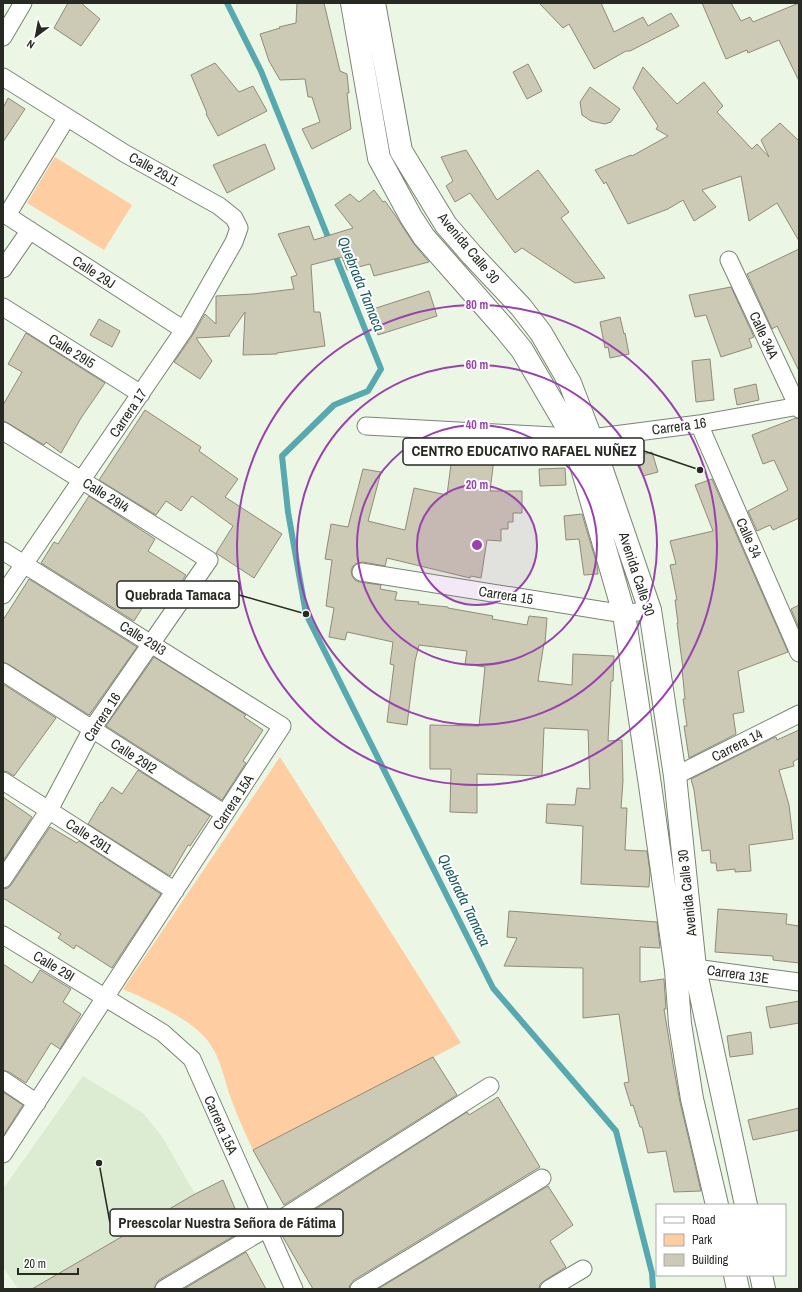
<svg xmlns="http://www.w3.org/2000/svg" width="802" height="1292" font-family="'Archivo Narrow',sans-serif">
	<rect width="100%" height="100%" fill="#ebf7e4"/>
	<path fill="#dcecd2" d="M83,1076L143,1113L163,1138L195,1194L32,1289H18L3,1267V1189Z"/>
	<path fill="#fecda1" d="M55,157L132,205L104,250L27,203Z
		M280,757L461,1043L253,1150C244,1131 236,1113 229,1093C224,1077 220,1058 210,1044C196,1021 148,1000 123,989Z"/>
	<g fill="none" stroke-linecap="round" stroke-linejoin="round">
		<path stroke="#57a8af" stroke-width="6" d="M227,3L261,71L330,242
			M334,252L381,369L368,391L334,405L282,456L288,512L306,614L493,988L616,1131L652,1273L653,1289"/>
	</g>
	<path fill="#ccc9b4" stroke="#8f8b78" d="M68,3H81L100,19L81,46L54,28Z
		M297,3H324L340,71L347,74L349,93H347L351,129L312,149L302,129L320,122L312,97H308L305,79L280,80L269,61L260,34L280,28L279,27L296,23Z
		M539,3H601L614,32L643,17L648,26L671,13L679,26L630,51H626L594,69L569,24L563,28Z
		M702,3H731L741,21L750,17L753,22L799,3V81L779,40L748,53L747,50L726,59Z
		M215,63L239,92L253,86L267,111L218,136L206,114L207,113L191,75Z
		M528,64L542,91L527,99L513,72Z
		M643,67L677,104L704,82L723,106L717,112L752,149L757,144L769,157L761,140L780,123L799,141V241L777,203L749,221L741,176L702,190L716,207L694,221L683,200L668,209L628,224L606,182L604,184L595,170L631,155L632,156L668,136L656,129L658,126L633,88Z
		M590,87L620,109L611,122L605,124L591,121L582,115L580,102Z
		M8,98L25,109L3,142V108Z
		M265,144L275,169L227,193L213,165Z
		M466,150L497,200L538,170L569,212L561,218L605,278L575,283L522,248L515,253L470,193L455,202L446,186L453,181L441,157Z
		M374,190L383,202L385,201L395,215L414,244L429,262L374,276L370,264L347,270L342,257L311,265L314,312H320L325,346L277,353V354L243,355L245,312L229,335L230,336L196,338L212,361L200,379L174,362L192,336L205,314L216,324V296L253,294L294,289L291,277L297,275L278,234L309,226L314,240L353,228L335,205L350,194L359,202Z
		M799,249V371L777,326L772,329L747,274Z
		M731,287L754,337L749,339L752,347L721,357L706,315L695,317L689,295Z
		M429,291L437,316L378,335L370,310Z
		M620,317L624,334L625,333L629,354L610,358L608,347L605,348L600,322Z
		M99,319L120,331L112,347L90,335Z
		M26,333L105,383L81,418L61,453L46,442L44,445L8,423L3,421V405L22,372L8,364Z
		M710,359L714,400L696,402L692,361Z
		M756,384L759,400L737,405L734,389Z
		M145,410L201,447L199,451L238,479L225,497L282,534L254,578L216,553L233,526L192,496L181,511L166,501L156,515L99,480Z
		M796,418L799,419V518L773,530L770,525L757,531L748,511L788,490L774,460L763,464L752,435Z
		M454,441L496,443L490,491H522V513H513V522H508V529H501V541L487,540L481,578L471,576L470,578L387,558L385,566L363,562L357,563L353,566L351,570L352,576L355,580L359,582L381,585L380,589L397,592L395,600L419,602L418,604L448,607V608L493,616L492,619L527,625L529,616L547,618L545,643H544L538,681L572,685L573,654L614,656L613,681H611L608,741L622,740L623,781L621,808H627L625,850L647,851L650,872L649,887L581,884L583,826L546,823L547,804L575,805L577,788L590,789L588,730L544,728L542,776L477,774V813L450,812L451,769H430V725L479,726L485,667L465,664L467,651L419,645L415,661L407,725L387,722L394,665L390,664L393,642L347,632L345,640L329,637L334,608L326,606L332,560L325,559L331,524L348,527L363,469L381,472L368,521L405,530L414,488L447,495Z
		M652,452L658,472L643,476L637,456Z
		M565,468L566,485L540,486L539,469Z
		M712,479L788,652L738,671L744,712L733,714L736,734L689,758L684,726H687L683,699H685L682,669H683L677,623H678L675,600H677L670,565L676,564L670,541L713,531L695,485Z
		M89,496L155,539L148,551L186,575L175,591L159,581L134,621L41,563L54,542L58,544Z
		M582,514L597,565L598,574L584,575L579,539L566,540L564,516Z
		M29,579L137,647L89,715L8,664L3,662V620Z
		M799,605V628L791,609Z
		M154,657L246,715L244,717L263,730L243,761L246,763L222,800L106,726Z
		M3,684L56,718L14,776L8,772L3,771Z
		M799,730V758L793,762L794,766L779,770L789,805L793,839L749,845L751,871L735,872V869L717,871L716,863H711L710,850L702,851L694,790L691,779L775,737H776L777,740Z
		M138,770L210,816L190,846L188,845L170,876L88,824L101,802L102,803L112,787L122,794Z
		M3,797L32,817L3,861Z
		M50,827L77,843L79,841L161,894L112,968L76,945L74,949L58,938L61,934L3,898V889L8,888L11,885Z
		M718,909L787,914L786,924L799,926V963L773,960V956L715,952Z
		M509,911L657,922L660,948L640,947V982L664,979L666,1009H664L674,1070L680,1102L701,1191L674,1192L666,1151L648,1153L642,1127H640L633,1105L631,1106L624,1083L629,1082L619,1014L583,1018V968L504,966L517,938L507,937Z
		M3,964L32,983L40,970L71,989L63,1002L81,1014L60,1049L51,1043L26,1083L9,1072L3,1070Z
		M799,1001V1023L770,1028L766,1007Z
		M751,1032L753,1054L730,1057L727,1036Z
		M433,1057L457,1095L284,1205L253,1150Z
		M3,1092L23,1105L3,1136Z
		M498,1097L540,1167L354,1280L350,1285L349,1289H313L280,1232L467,1112L469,1115Z
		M799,1108V1130L753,1140L748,1120Z
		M223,1180L244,1230L159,1280L156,1284L154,1289H32L195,1194Z
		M548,1186L573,1225L550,1241L566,1267L544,1281L540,1284L539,1289H378Z
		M246,1252L266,1289H184Z"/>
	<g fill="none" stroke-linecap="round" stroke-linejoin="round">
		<g stroke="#798473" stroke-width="19">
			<path id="street" d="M3,37L23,3
				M3,77L124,153L219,206L234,218L239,228L234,242L184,330L3,595
				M3,213L184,330
				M7,215L67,117
				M729,260L799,409
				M3,269L30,230
				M3,307L141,394
				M699,424L799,653
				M366,426L591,438L699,424L799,406
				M3,431L209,560L92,729L49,810L3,879
				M3,551L282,726L3,1154
				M361,572L624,614L650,610
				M3,672L225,814
				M675,776L799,714
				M3,781L175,891
				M3,935L163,1033L192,1059L294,1289
				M684,969L695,968L799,982
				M3,1080L37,1103
				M164,1289L267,1228L490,1086
				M359,1289L542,1178
				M549,1289L583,1269"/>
		</g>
		<g stroke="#798473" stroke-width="24">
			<path id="secondary" d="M352,3L379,158L411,217L424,237L504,328L522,350L573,437L624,614L650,785L676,970L680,1024L692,1099L717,1205
				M374,3L401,151L446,225L472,255L521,307L541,333L570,383L591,438L650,610L675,776L695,968L746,1205
				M735,1275L738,1289
				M761,1275L764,1289"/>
		</g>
		<use href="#street" stroke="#fff" stroke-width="17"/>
		<use href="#secondary" stroke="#fff" stroke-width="22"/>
	</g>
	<circle cx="477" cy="545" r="60" fill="#9942af" fill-opacity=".12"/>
	<g fill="none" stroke="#9942af" stroke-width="2">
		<circle cx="477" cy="545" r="60"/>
		<circle cx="477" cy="545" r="120"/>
		<circle cx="477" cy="545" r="180"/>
		<circle cx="477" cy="545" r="240"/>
	</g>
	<g text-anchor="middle" stroke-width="4" stroke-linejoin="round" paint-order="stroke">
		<g font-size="14" fill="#262a23" stroke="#fff">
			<text transform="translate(154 169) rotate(29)" y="5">Calle 29J1</text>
			<text transform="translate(469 248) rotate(50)" y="5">Avenida Calle 30</text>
			<text transform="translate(94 272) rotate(33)" y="5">Calle 29J</text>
			<text transform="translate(764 335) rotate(65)" y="5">Calle 34A</text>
			<text transform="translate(72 351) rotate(32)" y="5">Calle 29I5</text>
			<text transform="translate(128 413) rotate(-56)" y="5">Carrera 17</text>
			<text transform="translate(679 426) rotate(-8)" y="5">Carrera 16</text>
			<text transform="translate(106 495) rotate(32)" y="5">Calle 29I4</text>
			<text transform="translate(749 538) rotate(66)" y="5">Calle 34</text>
			<text transform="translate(637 574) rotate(72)" y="5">Avenida Calle 30</text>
			<text transform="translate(506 595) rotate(9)" y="5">Carrera 15</text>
			<text transform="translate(143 638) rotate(32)" y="5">Calle 29I3</text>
			<text transform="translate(102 717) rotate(-57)" y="5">Carrera 16</text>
			<text transform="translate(737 745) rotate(-27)" y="5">Carrera 14</text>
			<text transform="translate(134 756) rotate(33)" y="5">Calle 29I2</text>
			<text transform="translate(233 802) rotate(-57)" y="5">Carrera 15A</text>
			<text transform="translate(89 836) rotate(33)" y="5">Calle 29I1</text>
			<text transform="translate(687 893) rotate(-96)" y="5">Avenida Calle 30</text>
			<text transform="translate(54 966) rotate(31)" y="5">Calle 29I</text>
			<text transform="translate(738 974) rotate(8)" y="5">Carrera 13E</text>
			<text transform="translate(221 1125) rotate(66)" y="5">Carrera 15A</text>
		</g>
		<g font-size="15" font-style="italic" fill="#185c62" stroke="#fff">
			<text transform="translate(361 284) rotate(68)" y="5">Quebrada Tamaca</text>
			<text transform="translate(464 900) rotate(64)" y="5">Quebrada Tamaca</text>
		</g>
	</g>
	<circle cx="477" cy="545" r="6" fill="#9942af" stroke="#fff" stroke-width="2"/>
	<g font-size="12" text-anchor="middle" font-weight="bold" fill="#9942af" stroke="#fff" stroke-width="4" stroke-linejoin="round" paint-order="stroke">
		<text x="477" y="309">80 m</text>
		<text x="477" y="369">60 m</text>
		<text x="477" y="429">40 m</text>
		<text x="477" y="489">20 m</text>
	</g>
	<path fill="none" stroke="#262a23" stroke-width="1.5" d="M700 470L644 451M306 614L239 595M99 1163L110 1223"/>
	<g fill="#262a23" stroke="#fff" stroke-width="1.5">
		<circle cx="700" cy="470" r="4"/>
		<circle cx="306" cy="614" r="4"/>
		<circle cx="99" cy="1163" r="4"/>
	</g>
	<g fill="#fff" stroke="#262a23" stroke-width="1.5">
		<rect x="403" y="438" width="241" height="27" rx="4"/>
		<rect x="117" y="581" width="122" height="27" rx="4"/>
		<rect x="110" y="1209" width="233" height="27" rx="4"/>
	</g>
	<g font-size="15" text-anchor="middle" font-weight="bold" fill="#262a23">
		<text x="524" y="456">CENTRO EDUCATIVO RAFAEL NUÑEZ</text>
		<text x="178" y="600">Quebrada Tamaca</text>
		<text x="227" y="1228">Preescolar Nuestra Señora de Fátima</text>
	</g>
	<rect width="802" height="1292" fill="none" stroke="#262a23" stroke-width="8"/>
	<rect x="656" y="1204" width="130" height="72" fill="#ffffff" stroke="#a8aaa7"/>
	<rect x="664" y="1217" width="20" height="6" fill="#ffffff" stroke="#a8aaa7"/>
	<text x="692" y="1224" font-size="12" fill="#262a23">Road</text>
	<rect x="664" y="1234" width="20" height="12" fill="#fecda1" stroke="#a8aaa7"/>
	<text x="692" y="1244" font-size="12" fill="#262a23">Park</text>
	<rect x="664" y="1254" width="20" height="12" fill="#ccc9b4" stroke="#a8aaa7"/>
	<text x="692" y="1264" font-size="12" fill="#262a23">Building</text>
	<g transform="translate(36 36) rotate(212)" stroke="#ffffff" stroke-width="3" paint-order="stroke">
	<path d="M0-3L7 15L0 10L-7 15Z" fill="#262a23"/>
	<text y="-6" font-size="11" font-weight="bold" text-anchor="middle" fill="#262a23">N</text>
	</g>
	<path d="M18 1268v6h60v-6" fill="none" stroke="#262a23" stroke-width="2"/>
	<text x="24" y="1268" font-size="12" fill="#262a23" stroke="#ffffff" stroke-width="3" paint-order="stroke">20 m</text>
</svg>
